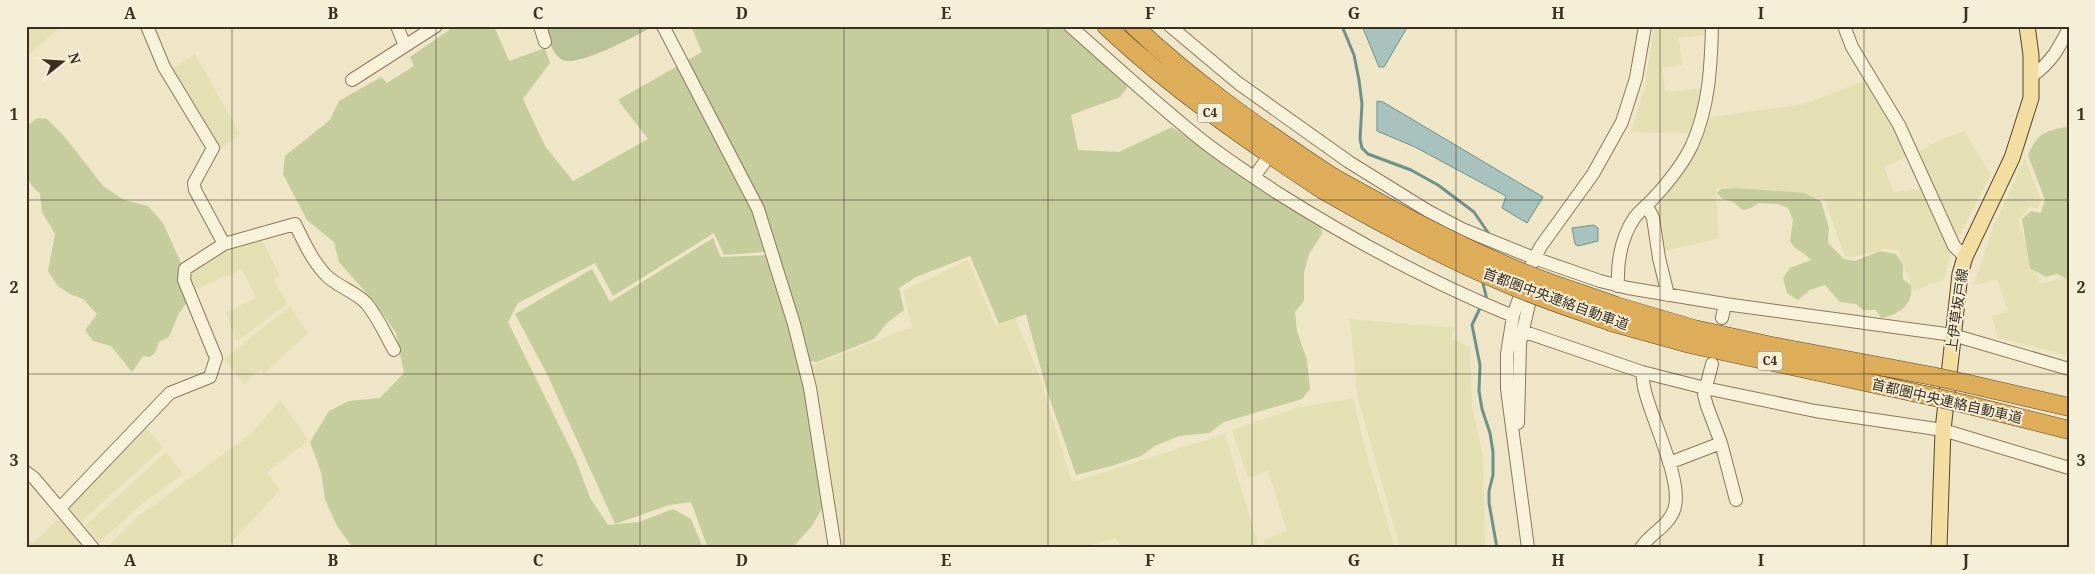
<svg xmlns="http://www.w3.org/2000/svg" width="2095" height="574" font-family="'Noto Serif','Noto Sans JP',serif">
	<rect width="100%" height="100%" fill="#efe6c7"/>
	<path fill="#e5e0b4" d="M26,26H63L28,55L26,53Z
		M1654,26H1707L1706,35L1679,38L1682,65L1663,68L1665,92L1703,88L1702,98L1689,133L1631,132L1644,91Z
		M195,54L240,134L221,149L216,148L170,70Z
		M1861,82L1866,83L1882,108L1906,157L1884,167L1894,192L1921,189L1951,254L1944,279L1914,291L1898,250L1884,249L1856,257L1845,256L1824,199L1770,190L1716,188L1719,238L1665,251L1661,250L1657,209L1680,175L1709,117L1805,104Z
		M1964,131L1991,174L1958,238L1956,236L1934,190L1919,151L1942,139Z
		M2025,158L2041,200L2038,209L2030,206L2018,221L2040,283L2069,278V356L1998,338L1992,316L2008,311L1997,280L1974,285L1994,225Z
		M258,238L262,240L280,276L274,280L288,304L237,341L226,313L256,298L242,269L192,291L187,271L228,245Z
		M968,260L996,327L1015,318L1039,374L1072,482L1225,434L1259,548H1123L1115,538L1092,545V548H841L808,367L912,327L903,291Z
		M290,306L308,333L264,374L261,369L244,384L224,359Z
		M1350,319L1455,328L1452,339L1470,347L1472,406L1483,455L1485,548H1400L1357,395Z
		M1353,398L1366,452L1395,548H1266L1263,540L1287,531L1268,471L1248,478L1232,430L1296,408Z
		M280,400L308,439L303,445L267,472L280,490L226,548H106L140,515L252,433Z
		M146,427L163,448L81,522L69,507Z
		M166,452L183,474L142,504L100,542L85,526Z
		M58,519L84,548H26V537L33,543Z"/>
	<path fill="#c4cd9b" d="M455,26H494L509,61L545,48L550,63L523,99L545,146L573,181L648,139L618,100L702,52L691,26H1062L1128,86L1120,97L1071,115L1078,150L1119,152L1172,127L1321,227L1322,234L1309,254L1304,273V301L1295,312L1297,331L1307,360L1310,389L1302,399L1224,422L1209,433L1179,436L1155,446L1141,456L1115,465L1076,475L1046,388L1026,314L999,324L970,256L916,277L899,288L904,310L887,323L874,339L817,362L810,361L806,354L777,251L724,255L714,233L613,296L595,263L518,303L508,322L576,460L590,498L608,525L639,522L673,509L691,519L703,548H353L337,526L325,499L321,472L310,442L329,411L349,401L380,398L404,373L396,333L376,304L339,262L334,242L307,220L283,174L285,156L330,120L339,101L381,77L387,83L414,66L410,57Z
		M37,118L47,119L64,136L103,186L124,200L148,206L163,223L181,263V283L188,301L179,313L169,337L159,342L155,353L150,357L143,356L132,372L111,346L93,341L85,330L97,314L83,299L70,294L58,286L48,271L55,234L42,212L40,193C19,180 26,149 26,127Z
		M2066,127L2069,129V280L2057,274L2046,277L2030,268L2022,219L2031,211L2041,213L2045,200L2028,155C2037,135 2043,131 2066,127Z
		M1736,188L1804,193L1821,201L1829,228L1828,243L1844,259L1855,261L1880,251L1896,254L1903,264V279L1911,285C1914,305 1898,315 1881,318L1876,310H1863L1856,304L1840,302L1825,285L1810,290L1798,300L1787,293L1783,278L1790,268L1811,260C1804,251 1796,252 1790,241L1793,220L1788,208L1778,204L1758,203L1751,208L1743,210L1733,202L1723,199L1717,193L1721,189Z
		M713,238L721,257L767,255L803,378L823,507L812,526L792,548H708L691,502L669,505L615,524L547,374L515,314L592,269L610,302Z"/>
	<path fill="#bac299" d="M544,26H654C637,35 579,67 563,60C552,55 548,37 544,26Z"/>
	<path fill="#a8c3bd" stroke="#6e918b" d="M1362,26H1408L1384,67H1379Z
		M1377,101L1383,102L1543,197L1527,223L1502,208L1506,196L1415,147L1377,131Z
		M1594,225L1598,228V241L1578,246L1575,244L1572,228Z"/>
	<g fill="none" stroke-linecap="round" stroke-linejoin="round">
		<path stroke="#6e918b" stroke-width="3" d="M1342,26L1354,55L1359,80L1362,104L1360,139L1362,148L1368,154L1411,170L1438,185L1474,212L1489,234
			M1482,279L1487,300
			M1481,306L1472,325L1480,365L1479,391L1482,409L1490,433L1493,452V475L1489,491V503L1497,548"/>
		<g stroke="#8b785c" stroke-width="14">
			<path id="minor" d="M397,26L405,46
				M540,26L545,42
				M663,26L758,209L794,324L810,388L835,548
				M1070,26C1111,62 1151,99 1193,133C1219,155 1248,173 1276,192C1352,240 1430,282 1513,316
				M1170,26L1238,83L1349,162L1428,211L1462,229L1534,258L1600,281L1628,288L1725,304L1953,335L2069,369
				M1844,26L1852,47L1899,125L1954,246L1965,257
				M2032,76C2051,63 2059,48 2069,28
				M352,80L436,26
				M1254,177L1264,163
				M1647,206L1653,218L1659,258L1668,295
				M224,244L295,224C304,242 313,263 328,277C339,287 357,293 366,303C378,317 385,334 394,350
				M1618,286C1617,261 1621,237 1635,217C1640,211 1646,206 1651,201C1667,184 1682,166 1692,145C1709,107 1711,67 1712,26
				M1722,318L1725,304
				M1522,331L1642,372L1705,388L1815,411L1943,430L2069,468
				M1712,364L1704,395L1707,406L1721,443L1736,500
				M1518,423L1520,343L1533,287
				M1669,463L1721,443
				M26,472L34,478L93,548
				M60,508L170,393L210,377L216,358L184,280L185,269L224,244L195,190L194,183L213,148L164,67L147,26
				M1528,548L1507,389V354L1513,316L1530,267L1541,246L1593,174L1622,122L1636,78L1645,26
				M1641,548C1650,533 1668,527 1674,510C1684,483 1652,421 1645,391C1643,385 1643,378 1642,372"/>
		</g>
		<g stroke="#594630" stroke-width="17">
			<path id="major" d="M1939,548L1943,430L1960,274L1965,257L2012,158L2031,98V55L2027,26"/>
		</g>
		<g stroke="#594630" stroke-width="19">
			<path id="highway" d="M1106,26C1173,89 1247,140 1323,190
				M1134,26C1194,83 1263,131 1331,176
				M1616,306L1694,329L1772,346L1932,376
				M1611,322L1690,344L1930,396
				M1969,384L2069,407
				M1965,404L2069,430"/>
		</g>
		<use href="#minor" stroke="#f9f2db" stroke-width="12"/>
		<use href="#major" stroke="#f1dea0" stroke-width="15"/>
		<use href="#highway" stroke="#ddad59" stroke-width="18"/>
		<g stroke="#594630" stroke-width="19" stroke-linecap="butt">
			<path id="highway-bridge" d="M1331,176C1392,210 1454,244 1519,271C1550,284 1583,294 1616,306
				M1323,190C1384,225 1445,258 1510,285C1543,299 1577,310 1611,322
				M1932,376L1969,384
				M1930,396L1965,404"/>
		</g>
		<use href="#highway-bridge" stroke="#ddad59" stroke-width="18"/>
	</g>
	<path fill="none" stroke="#3b2f20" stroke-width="1" stroke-opacity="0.55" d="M232,26V548M436,26V548M640,26V548M844,26V548M1048,26V548M1252,26V548M1456,26V548M1660,26V548M1864,26V548M26,200H2069M26,374H2069"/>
	<g text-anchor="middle" stroke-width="4" stroke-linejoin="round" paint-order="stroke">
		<g fill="#f6efd7" stroke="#736957" stroke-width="1">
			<rect x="1197.5" y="103.5" width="25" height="19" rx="4"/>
			<rect x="1757.5" y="351.5" width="25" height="19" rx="4"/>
		</g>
		<g font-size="12" font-weight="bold" fill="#3b2f20">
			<text x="1210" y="117">C4</text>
			<text x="1770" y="365">C4</text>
		</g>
		<g font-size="14" fill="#3b2f20" stroke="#f6efd7">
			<text transform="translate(1556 299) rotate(20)" y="5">首都圏中央連絡自動車道</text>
			<text transform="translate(1957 310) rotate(-82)" y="5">上伊草坂戸線</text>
			<text transform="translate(1947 401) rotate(13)" y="5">首都圏中央連絡自動車道</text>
		</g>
	</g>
	<rect width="2095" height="574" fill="none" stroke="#f6efd7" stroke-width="55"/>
	<g transform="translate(62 62) rotate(73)" stroke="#f6efd7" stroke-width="4" paint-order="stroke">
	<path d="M0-4L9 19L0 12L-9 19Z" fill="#3b2f20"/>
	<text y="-8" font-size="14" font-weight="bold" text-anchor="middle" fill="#3b2f20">N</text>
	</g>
	<rect x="28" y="28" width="2040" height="518" fill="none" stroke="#3b2f20" stroke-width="2"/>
	<g font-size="16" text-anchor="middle" font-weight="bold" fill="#3b2f20">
		<text x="130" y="19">A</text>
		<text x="333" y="19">B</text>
		<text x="538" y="19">C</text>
		<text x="742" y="19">D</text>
		<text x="946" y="19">E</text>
		<text x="1150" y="19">F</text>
		<text x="1354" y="19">G</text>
		<text x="1558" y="19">H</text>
		<text x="1761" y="19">I</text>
		<text x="1966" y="19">J</text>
		<text x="14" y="120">1</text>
		<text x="2081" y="120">1</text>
		<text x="14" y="293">2</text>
		<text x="2081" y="293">2</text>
		<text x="14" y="466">3</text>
		<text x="2081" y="466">3</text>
		<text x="130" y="566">A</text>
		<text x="333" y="566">B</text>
		<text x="538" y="566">C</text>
		<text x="742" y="566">D</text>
		<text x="946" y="566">E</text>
		<text x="1150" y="566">F</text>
		<text x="1354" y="566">G</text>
		<text x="1558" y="566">H</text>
		<text x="1761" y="566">I</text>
		<text x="1966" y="566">J</text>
	</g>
</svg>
